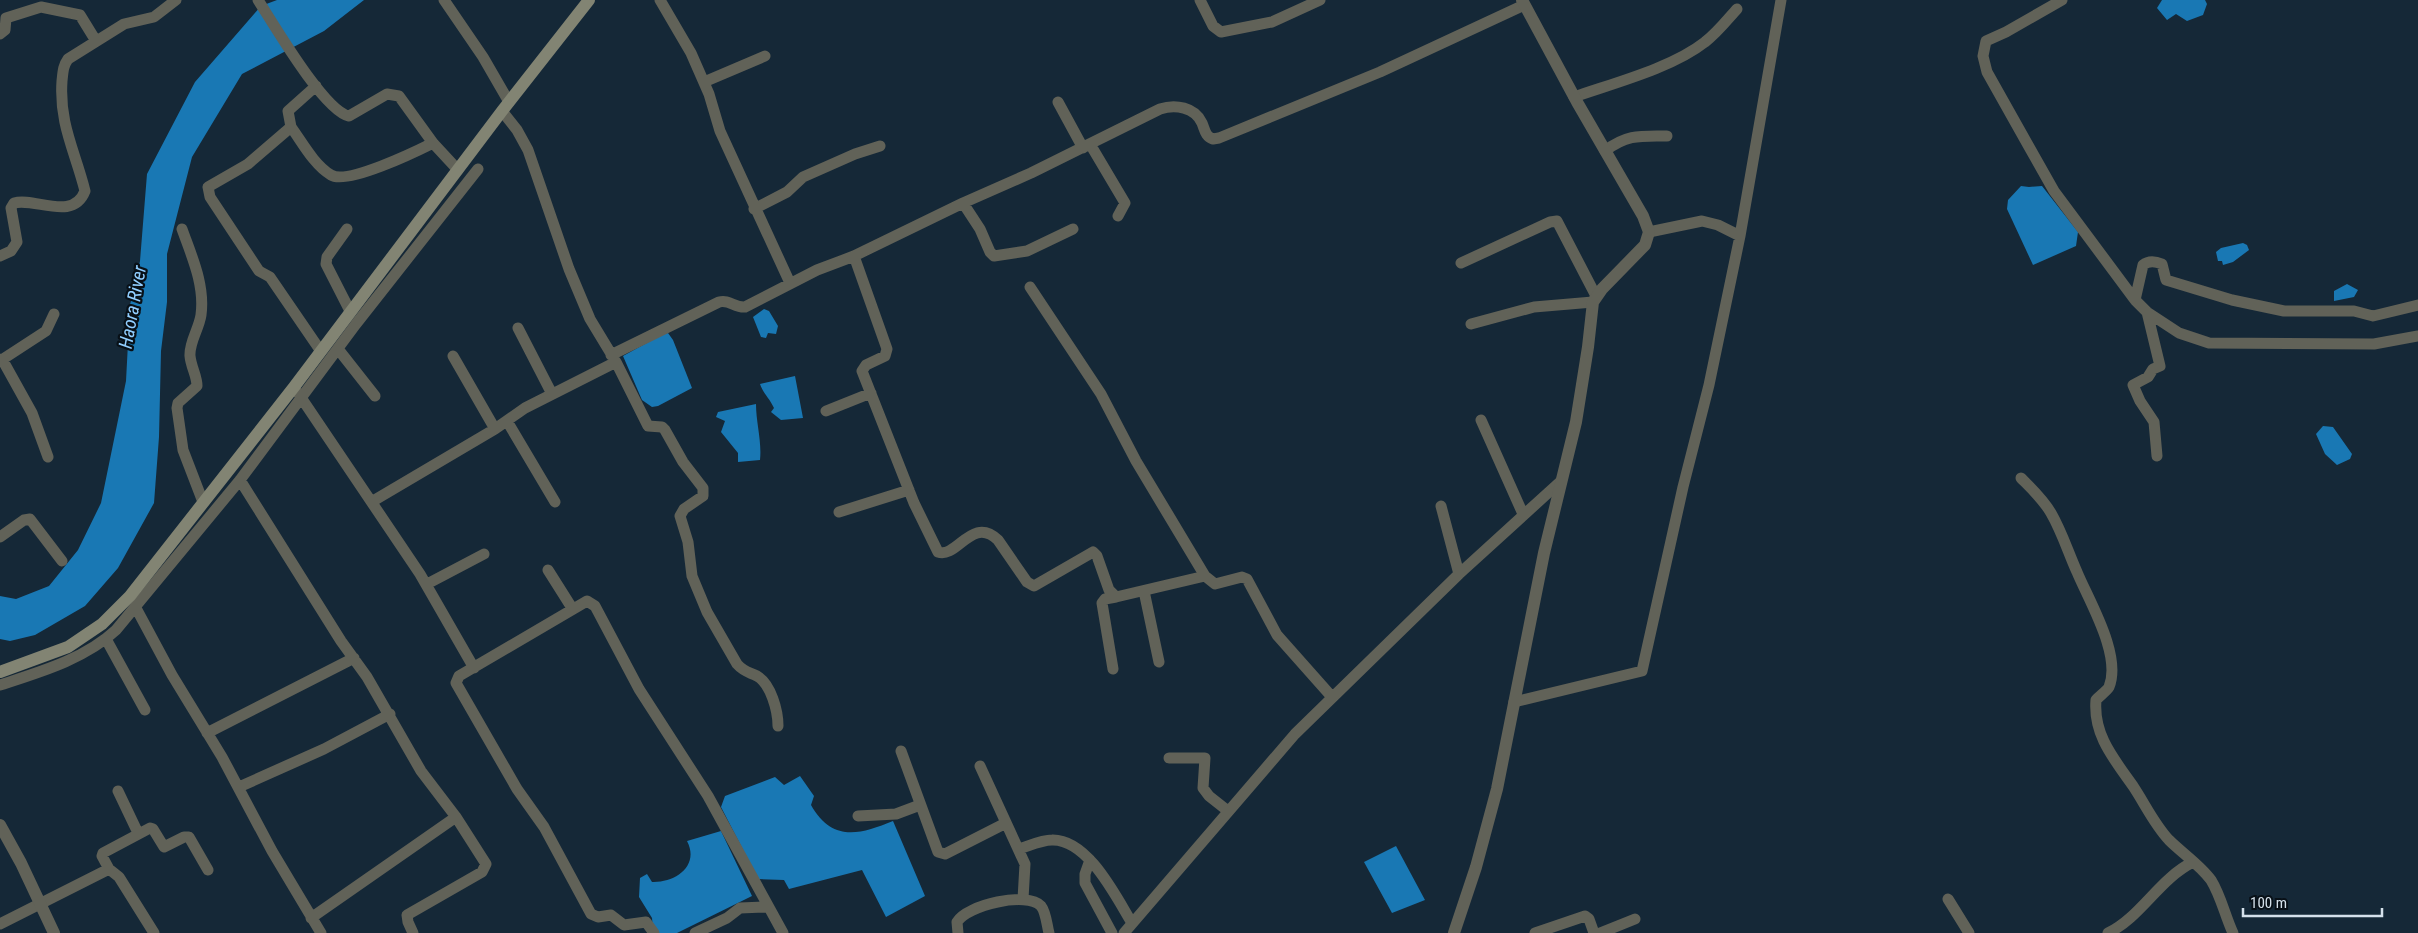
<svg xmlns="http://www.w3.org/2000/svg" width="2418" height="933" font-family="'Roboto Condensed',sans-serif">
	<rect width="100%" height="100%" fill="#152837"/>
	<path fill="#1978b4" d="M277,0H364L324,31L242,74L192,157L167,254V302L161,351L159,437L154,503L118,568L85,606L35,635L10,641L0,639V596L16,599L49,586L78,550L101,503L126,381L130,305L140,261L147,174L195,82L261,6Z
		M2162,0H2205L2207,4L2203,15L2187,21L2176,14L2167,20L2157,8Z
		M2021,186L2029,187L2042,186L2078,232L2076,246L2033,265L2007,209L2008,200Z
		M2243,243L2247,245L2249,250L2233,262L2223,265L2222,261H2218L2216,252L2221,248Z
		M2347,284L2358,290L2354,297L2334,301V291Z
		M764,309L769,311L778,326L776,334L768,333L766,338L761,337L753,317Z
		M668,333L673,340L692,388L658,406L652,407L642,400L623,356L663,334Z
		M795,376L803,418L781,420L771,412L774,408C769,397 764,395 760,384Z
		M756,404C756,423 762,441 760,460L738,462V453L721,432L725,421L716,417L718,412Z
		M2323,426L2333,427L2352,454L2350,459L2337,465L2325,454L2316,434Z
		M800,776L814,796L811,805C832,842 859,835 893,821L925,896L886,917L862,870L789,889L784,880L758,879L721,807L725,796L775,777L784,785Z
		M721,831L752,896L677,933H657L653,929L652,918L639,897L640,878L647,874L652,882C675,883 700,866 687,841Z
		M1396,846L1425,900L1392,913L1364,862Z"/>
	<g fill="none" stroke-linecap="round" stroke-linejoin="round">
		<path stroke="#616258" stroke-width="11" d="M258,0C273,23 324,111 349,116L387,94L399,96L433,143L458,170
			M444,0L483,57L509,102
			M660,0L691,53L709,94L720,131L790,283
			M1200,0L1213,26L1221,32L1272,22L1320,0
			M2062,0L2006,32L1986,41L1983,56L1987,72L2028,145L2054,191L2135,300L2147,312L2179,333L2209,343L2374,344L2418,336
			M0,34L5,30L6,18L41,7L80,15L96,41
			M704,82L765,56
			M1574,97C1614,83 1672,68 1705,42C1717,33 1727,20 1737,9
			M1058,102L1083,148
			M502,111L517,130L528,150L569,269L590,319L616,362L648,426L662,427L665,430L683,462L703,488V496L684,509L680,516L688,542L692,576L707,612L737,664C744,672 749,672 757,676C771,684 778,711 778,726
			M291,127L288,111L316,86
			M1090,144L1125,203L1118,216
			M1605,151C1627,134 1641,136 1667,136
			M963,203L980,229L990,252L994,256L1027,251L1073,229
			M754,209L787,192L803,177L855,154L880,146
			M182,229C192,257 205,285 201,315C199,329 189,342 190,356C191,367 197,376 197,386L178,403L177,408L183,450L203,502
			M347,229L327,257L326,264L350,311
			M1649,232L1702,221L1718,225L1740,236
			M0,256L11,251L17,242L11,208L14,203C35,197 73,222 85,191C75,151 59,124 62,81C63,72 63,66 68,59L124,24L154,17L176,0
			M854,256L887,349L885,356L866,365L862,371L914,503L938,552C957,559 972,515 998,540L1027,582L1034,586L1093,552L1097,556L1109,590L1116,597L1205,576
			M1461,263L1550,222L1557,221L1596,296
			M1030,287L1101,394L1136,461L1205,576L1215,584L1242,577L1247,579L1277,635L1332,697
			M2135,300L2143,265C2149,260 2155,261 2162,264L2166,280L2232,300L2284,311H2354L2373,316L2418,305
			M2147,312L2160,366L2153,369L2148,377L2133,385L2140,401L2154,422L2157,456
			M1471,324L1534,307L1593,302
			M518,328L552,394
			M338,349L375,396
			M320,350L270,277L259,271L210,197L208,187L248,164L291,127C302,142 314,165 331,175C347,185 415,152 433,143
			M611,355L719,302C729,299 735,308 745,307L817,270L854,256L963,203L1031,173L1160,109C1175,104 1195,107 1202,123C1205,130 1205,136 1213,139L1219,138L1380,72L1524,5
			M453,356L495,429
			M2,359L32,413L48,457
			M0,361L46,331L54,314
			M298,393L420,574L474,668
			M826,411L871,393
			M1481,420L1523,514
			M507,421L555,502
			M2021,478C2032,489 2043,499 2051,513C2062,532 2068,552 2077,572C2089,601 2122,655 2109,687C2106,692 2099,696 2096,700C2093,735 2114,759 2133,786C2145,804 2154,824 2169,840C2182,853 2200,865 2211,880C2221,896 2225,916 2233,933
			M240,480L341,641L367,677L421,771L456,817L486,864L482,872L407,915L408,922L413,933
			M373,501L495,429L525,408L616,362
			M1441,506L1459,574
			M839,512L909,490
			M0,537L24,520L30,519L62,561
			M548,570L572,608
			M427,584L484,554
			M1144,591L1159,662
			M136,608L172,675L222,757L272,851L321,933
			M106,639L145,710
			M1113,669L1102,603L1105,599L1116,597
			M0,685C40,672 85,659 116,630L240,480L356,324L478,169
			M1514,702L1642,671L1683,487L1709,385L1740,236L1781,0
			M207,733L354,658
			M901,751L938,852L945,854L949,852L1006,823
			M1169,758H1205L1203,788L1209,796L1228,811
			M980,766L1025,864L1023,899
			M239,787L324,749L390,714
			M118,791L138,833
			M858,816L896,814L920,805
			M1019,849C1029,846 1041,840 1052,840C1088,839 1116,897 1132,923
			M1090,860L1085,874V883L1112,933
			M109,869L102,856L103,853L150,828L153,829L164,847L184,837H189L208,870
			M1948,899L1969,933
			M311,918L456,817
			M0,924L109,869L119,877L154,933
			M654,933L646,922L624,925L611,915L598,917L591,914L544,827L517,789L456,683L459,676L587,601L595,606L639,689L708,796L783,933
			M695,933L727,918L740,908L767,907
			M958,933L957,922C967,905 1027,891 1041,906C1046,912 1047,926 1049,933
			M1124,933L1295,734L1459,574L1560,482
			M1535,933L1585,916L1589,919L1594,933
			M1600,933L1635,919
			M2108,933C2141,917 2159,879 2193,862"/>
		<path stroke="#616258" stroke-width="12" d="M0,825L21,863L54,933
			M1454,933L1476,867L1497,789L1544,553L1576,422L1588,347L1593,302L1602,289L1645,245L1649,232L1643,216L1577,102L1522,0"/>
		<path stroke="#828473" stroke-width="12" d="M0,672L68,647L102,624L130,596L294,387L502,111L589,0"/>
	</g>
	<g text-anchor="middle" stroke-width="4.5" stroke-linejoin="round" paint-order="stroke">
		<g font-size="19" font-style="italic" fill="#91ceff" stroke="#081017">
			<text transform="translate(132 307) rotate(-80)" y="7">Haora River</text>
		</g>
	</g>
	<path d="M2243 908v8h139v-8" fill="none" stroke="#d5e1eb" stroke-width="2.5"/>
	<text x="2250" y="908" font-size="15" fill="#d5e1eb" stroke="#081017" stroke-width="4" paint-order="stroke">100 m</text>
</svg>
